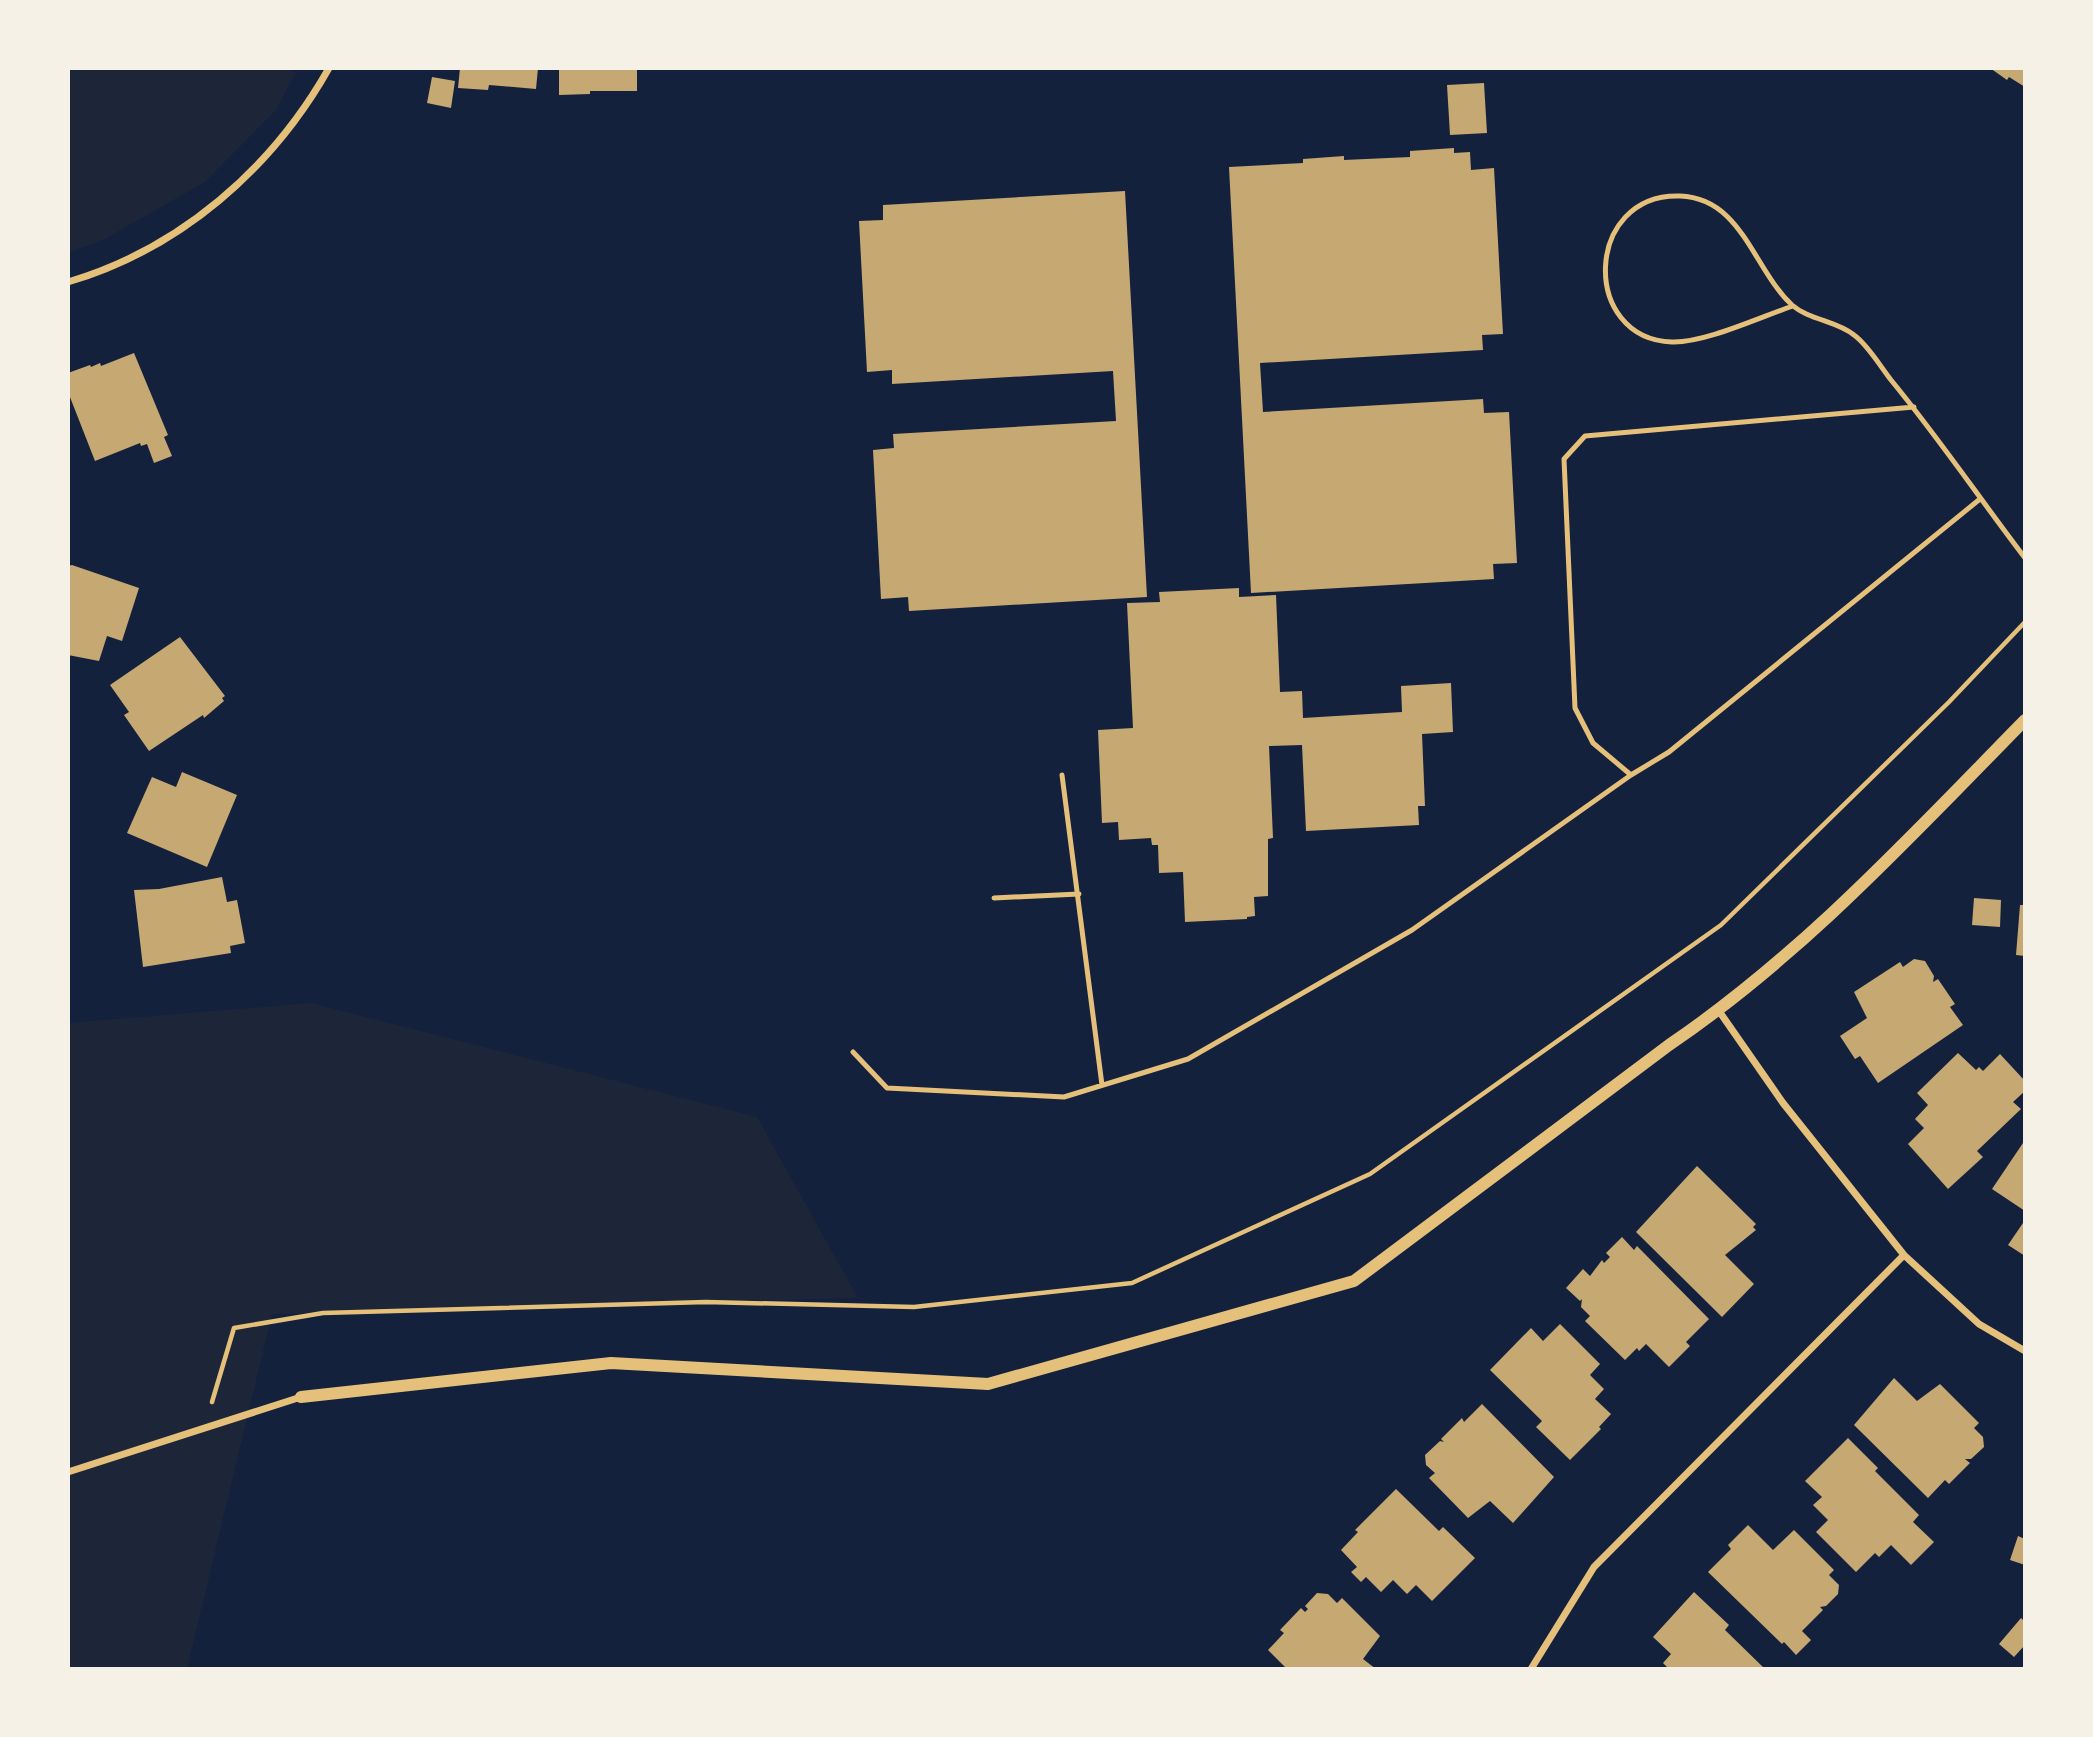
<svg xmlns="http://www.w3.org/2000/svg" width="2093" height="1737" font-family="'Asap Condensed',sans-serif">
	<rect width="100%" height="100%" fill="#14213d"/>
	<path fill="#1d2539" d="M68,68H280L296,72L276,110L205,182L105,239L68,253Z
		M311,1003L757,1117L858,1298L272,1314L187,1669H68V1023Z"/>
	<path fill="#c6a872" d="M460,68H538L536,89L489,85L488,90L458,88Z
		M559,68H637V91H590V94L559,95Z
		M1990,68H2025V87L2009,77L2007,80Z
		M432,77L455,81L451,108L427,103Z
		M1484,83L1487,133L1450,135L1447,85Z
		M1454,148V153L1470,152L1471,170L1494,168L1503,334L1482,335L1483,350L1260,363L1263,412L1483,399L1484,413L1509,412L1517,563L1493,564L1494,579L1251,593L1229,167L1303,163V159L1344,156V160L1410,157V151Z
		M1125,191L1147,597L909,611L908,597L881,599L873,450L894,448L893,434L1116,421L1113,371L892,384V370L867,372L859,221L883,220V205Z
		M134,353L168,435L164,437L172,456L154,463L147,444L141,446L140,443L95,461L68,392V373L90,365L91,367L100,363L101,366Z
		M72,565L139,588L122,641L107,636L99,661L68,655V566Z
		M1239,588V597L1276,595L1280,692L1302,691L1303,718L1402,712L1401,686L1451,683L1453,732L1422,734L1425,806H1418L1419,825L1306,831L1302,745L1269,746L1273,838L1268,839V896L1254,897L1255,916L1247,917V919L1185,922L1183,872L1159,873L1158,845H1152L1151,838L1119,840L1118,822L1102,823L1098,730L1133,728L1127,603L1160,602L1159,592Z
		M180,637L225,696L222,698L224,701L204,718L203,715L149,751L124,715L129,712L110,685Z
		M182,772L237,795L207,867L127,833L152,777L176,787Z
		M222,877L227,902L237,900L245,943L230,946L231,953L143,967L134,890L159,889Z
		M1974,898L2001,900L2000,927L1972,925Z
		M2020,905H2025V956L2016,955Z
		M1914,959L1925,961L1934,976L1933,982L1938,979L1955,1004L1950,1007L1963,1025L1878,1083L1860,1056L1855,1059L1840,1036L1867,1018L1854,992L1900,962L1903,967Z
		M1958,1053L1976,1070L1979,1067L1983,1071L2000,1054L2025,1081V1091L2013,1102L2021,1109L1977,1151L1983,1157L1948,1189L1908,1144L1924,1128L1915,1119L1928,1105L1917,1093Z
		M2025,1140V1211L1992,1189Z
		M1697,1166L1756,1224L1753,1227L1756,1230L1725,1255L1754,1284L1722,1317L1636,1232Z
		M2025,1220V1256L2008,1245Z
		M1622,1237L1634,1250L1637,1246L1709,1319L1686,1342L1690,1346L1669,1367L1646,1344L1639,1351L1637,1348L1625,1360L1585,1321L1590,1316L1581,1307L1582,1299L1580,1301L1566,1288L1583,1269L1590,1276L1602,1260L1604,1263L1610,1257L1606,1253Z
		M1560,1324L1600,1364L1590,1375L1604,1389L1595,1399L1611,1414L1599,1427L1601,1429L1570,1460L1536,1427L1542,1421L1490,1370L1531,1328L1543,1341Z
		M1894,1378L1917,1401L1940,1384L1979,1423L1974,1428L1983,1437L1984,1447L1971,1459H1965L1970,1463L1949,1484L1945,1480L1928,1498L1854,1425Z
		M1482,1404L1554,1477L1513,1523L1490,1501L1468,1518L1429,1478L1435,1473L1426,1465L1425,1455L1440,1441L1444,1442L1441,1439L1462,1418L1464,1422Z
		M1848,1438L1878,1468L1875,1471L1919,1515L1913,1522L1934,1542L1911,1565L1891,1545L1879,1557L1875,1553L1856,1572L1816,1532L1828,1520L1813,1505L1822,1497L1805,1481Z
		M1396,1489L1439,1531L1443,1527L1475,1558L1432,1601L1416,1585L1407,1594L1393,1580L1381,1592L1366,1577L1361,1582L1351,1572L1357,1567L1341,1550L1358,1532L1355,1530Z
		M1748,1525L1773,1550L1794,1530L1834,1570L1829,1575L1839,1585L1838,1594L1826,1606L1820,1607L1823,1610L1802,1631L1811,1640L1796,1655L1784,1642L1782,1644L1708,1572L1731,1549L1728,1545Z
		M2018,1536L2025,1539V1565L2010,1560Z
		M1694,1592L1729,1625L1725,1630L1765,1669H1669L1663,1663L1671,1654L1653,1637Z
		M1317,1593L1328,1594L1337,1603L1342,1598L1380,1636L1363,1659L1376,1669H1287L1268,1650L1284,1633L1280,1630L1301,1608L1305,1612L1308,1609L1305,1606Z
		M2021,1618L2025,1622V1645L2014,1657L1999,1644Z"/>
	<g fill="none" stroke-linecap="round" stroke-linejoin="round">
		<path stroke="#e5c07b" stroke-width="4.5" d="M212,1402L234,1328L323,1313L706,1302L914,1307L1132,1283L1370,1174L1721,925L1949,702L2025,622"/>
		<path stroke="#e5c07b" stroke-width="5" d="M1793,306C1760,317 1705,343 1672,342C1580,339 1584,193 1680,196C1742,198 1753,269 1792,305C1809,320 1837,321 1854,335C1868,345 1880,366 1891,380C1938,437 1980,499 2025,558
			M1914,407L1585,436L1564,459L1575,708L1593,743L1631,775L1669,752L1980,499
			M1062,775L1102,1085
			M994,898L1079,894
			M853,1052L887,1088L1064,1097L1188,1059L1412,930L1631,775"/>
		<path stroke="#e5c07b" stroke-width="7" d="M68,282C180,249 272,169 329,68
			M1719,1011L1783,1103L1904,1255L1979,1324L2025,1351
			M68,1472L301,1397
			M1531,1669L1594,1567L1904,1255"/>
		<path stroke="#e5c07b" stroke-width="12" d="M301,1397L611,1363L988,1384L1354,1281L1669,1045C1802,955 1912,835 2025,720"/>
	</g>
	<rect width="2093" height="1737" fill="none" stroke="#f6f1e7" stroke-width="140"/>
</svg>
